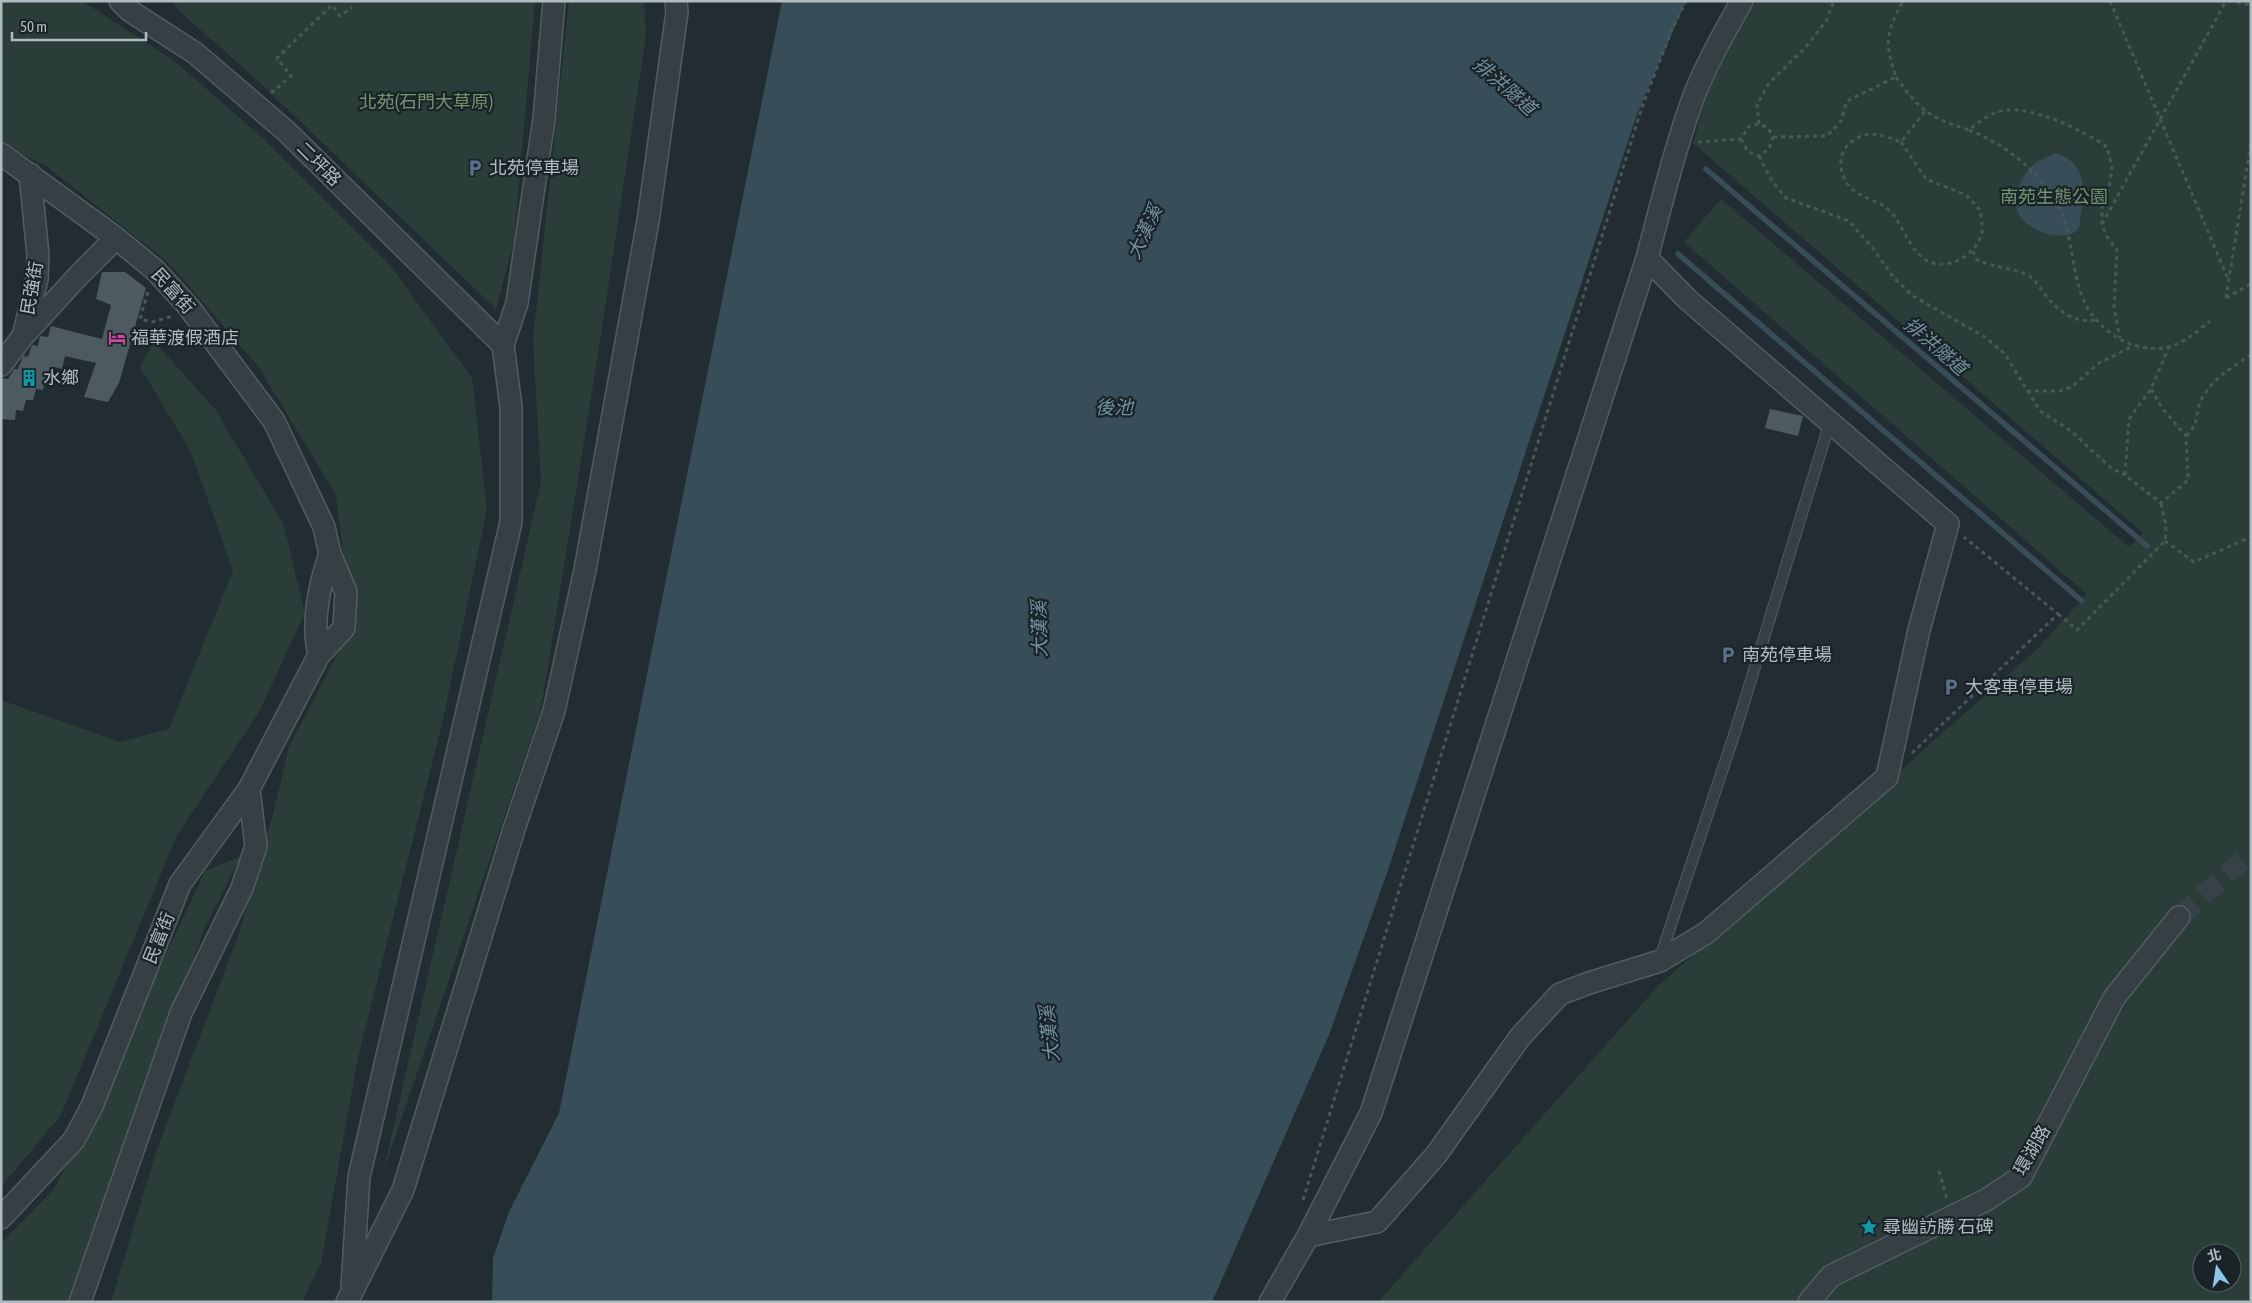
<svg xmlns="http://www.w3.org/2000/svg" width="2252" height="1303" font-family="'Asap Condensed','Noto Sans TC',sans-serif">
	<rect width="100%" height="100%" fill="#222d33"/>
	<path fill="#2b3d38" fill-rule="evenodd" d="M1,1H82L173,60L263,138L389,264L472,378L487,510L442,724L358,1057L321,1263L302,1302H111L156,1152L240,931L274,810L289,747L352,626L336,495L258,366L169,263L46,166L1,144Z
		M173,1H535L514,241L496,309L256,79L179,11Z
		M569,1H644L646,36L598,354L541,709L383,1173L541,482L533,340Z
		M1756,1H2251V1302H1378L1658,986L2036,650L2087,594L1684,242L1721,199L2129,547L2143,533L1693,143L1711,82ZM2202,1253H2232V1283H2202Z
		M154,341L215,409L283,523L305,613L259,712L177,835L61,1115L1,1187V700L120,742L169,729L233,571L191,452L140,367Z
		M241,856L204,930L67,1302H1V1243L53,1190L105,1096L146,997L205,871Z"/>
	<path fill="#374d58" d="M782,1H1686L1637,114L1387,873L1329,1035L1212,1302H492L493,1258L509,1212L559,1113Z
		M2056,153C2084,162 2086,186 2081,212C2080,216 2081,223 2079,227C2071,244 2036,232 2026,223C2008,208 2017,181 2032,166C2038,160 2048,157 2056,153Z"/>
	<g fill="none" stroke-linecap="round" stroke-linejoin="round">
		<path stroke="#374d58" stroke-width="5.5" d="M1706,169L2147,546
			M1678,254L2082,601"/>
	</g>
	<path fill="#4d5a61" d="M102,272H125L146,288L119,383L108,402L84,397L96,363L65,356L62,369L55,367L53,378H46L43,390L36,389L33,400H26L23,411L16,410L15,420L1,419V378L8,379L14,369H18L23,356L28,357L32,345L38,346L40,336L48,337L51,326L102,339L111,305L96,299Z
		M1770,409L1803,416L1798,436L1765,428Z"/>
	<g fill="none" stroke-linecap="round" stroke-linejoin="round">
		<path stroke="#374248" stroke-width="21" stroke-dasharray="21 11" stroke-linecap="butt" d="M2179,917L2251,853"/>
		<g stroke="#525d62" stroke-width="12">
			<path id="lane" d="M1660,958L1735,732L1830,422"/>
		</g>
		<g stroke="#525d62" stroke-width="24">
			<path id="street" d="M120,1L130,11L195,53L286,131L503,345
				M1,154L116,238L155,270L188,306L274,421L324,527L330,554L346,592L344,628L319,655L249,789L180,884L92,1106L74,1140L1,1218
				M25,334L79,275L116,238
				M1,365L23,336L37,279L38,255L30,174
				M319,655C311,622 319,586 330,554
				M1308,1236L1377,1222L1436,1155L1520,1037L1560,994L1589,983L1660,961L1706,933L1887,777L1919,630L1948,524L1687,299L1647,258
				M352,1286L359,1177L511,522V407L503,345L517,303L544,119L554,1
				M80,1302L181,1013L242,888L256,846L249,789
				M347,1302L403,1190L514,829L554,711L585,570L648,221L677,12L676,1
				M1270,1302L1308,1236L1371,1113L1647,258C1662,202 1675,147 1695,93C1708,61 1725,31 1742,1
				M1809,1302L1831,1276L1986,1200L2021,1177L2114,998L2179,917"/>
		</g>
		<path stroke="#485856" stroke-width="3" stroke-dasharray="4 4" stroke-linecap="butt" d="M2110,1L2229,281
			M2229,1L2251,5
			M1896,77C1920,111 1929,117 1969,130C1980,121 1991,112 2006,110C2035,107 2084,131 2107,147L2112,167L2109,189L2102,208V224L2106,235L2117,250L2114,308L2120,338
			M271,93L291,76L277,58L332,5L340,16L352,7
			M1759,124L1757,105L1769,83L1806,47L1826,21L1834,1
			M1969,130C2006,145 2038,170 2058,205C2072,232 2071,265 2081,294C2093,328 2131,355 2168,347C2183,344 2198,331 2210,321
			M1773,137L1827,136L1841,121L1847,101L1896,77C1884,42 1886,33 1903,1
			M1698,142L1741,139L1749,126L1759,124L1768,128L1773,137L1769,149L1759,156L1748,152L1741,139
			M1901,142L1926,179L1966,195L1980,210C1981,217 1983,226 1982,233C1976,257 1942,275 1922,257C1908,245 1903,226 1891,212C1876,195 1844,200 1841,165C1840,154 1845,146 1854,140C1869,129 1885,136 1901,142L1925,111
			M1759,156L1772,181L1786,198L1849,221L1871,246L1894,278L1913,296L1985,337L2005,354L2040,411L2071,431L2111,468L2125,475
			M2102,224L2226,1
			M1973,251L1976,259C1993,268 2014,267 2031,277C2035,280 2038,285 2041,289C2054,307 2071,324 2095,320
			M148,292L140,319L152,322L173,316
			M2226,298L2251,142
			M2226,298L2251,284
			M2151,389L2162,408L2186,436L2188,480L2161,503L2125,475L2129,419L2151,389L2169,347
			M2027,391H2060L2073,386L2099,363L2133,346
			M2186,436C2201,423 2194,410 2204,395C2214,378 2235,365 2251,355
			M2165,541L2194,562L2251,537
			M2058,614L2077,630L2165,541L2166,526L2161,503
			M1912,753L2058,614L1964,537
			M1939,1171L1947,1199
			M1303,1200L1642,107L1673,27L1686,1"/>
		<use href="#lane" stroke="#353f44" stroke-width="10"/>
		<use href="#street" stroke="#353f44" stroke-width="21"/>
	</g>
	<defs>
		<g id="parking-bare" transform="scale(1.35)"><path d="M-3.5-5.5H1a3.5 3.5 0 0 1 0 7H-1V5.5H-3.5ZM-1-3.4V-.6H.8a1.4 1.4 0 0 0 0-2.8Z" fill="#5c6f8a" stroke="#1a2428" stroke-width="2.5" paint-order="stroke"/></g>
		<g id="hotel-bare" transform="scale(1.35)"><path d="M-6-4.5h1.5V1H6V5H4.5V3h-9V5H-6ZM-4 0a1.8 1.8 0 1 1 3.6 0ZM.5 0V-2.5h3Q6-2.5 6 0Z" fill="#d1479c" stroke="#1a2428" stroke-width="2.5" paint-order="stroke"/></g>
		<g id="building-bare" transform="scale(1.35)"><path d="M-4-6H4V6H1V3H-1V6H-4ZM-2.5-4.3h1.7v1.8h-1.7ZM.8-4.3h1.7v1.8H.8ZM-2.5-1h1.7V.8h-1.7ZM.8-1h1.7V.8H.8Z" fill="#0f9aa8" stroke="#1a2428" stroke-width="2.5" paint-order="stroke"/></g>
		<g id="sight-bare" transform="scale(1.35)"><path d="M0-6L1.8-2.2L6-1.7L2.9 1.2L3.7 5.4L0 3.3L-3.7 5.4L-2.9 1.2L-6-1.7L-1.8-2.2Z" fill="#0f9aa8" stroke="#1a2428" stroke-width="2.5" paint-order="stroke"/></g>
	</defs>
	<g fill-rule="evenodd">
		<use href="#parking-bare" x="475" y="168"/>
		<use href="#hotel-bare" x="117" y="338"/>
		<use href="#building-bare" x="29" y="378"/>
		<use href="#parking-bare" x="1728" y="655"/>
		<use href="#parking-bare" x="1951" y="687"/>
		<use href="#sight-bare" x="1869" y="1227"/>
	</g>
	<g text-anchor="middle" stroke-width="4.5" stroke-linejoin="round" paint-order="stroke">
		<g font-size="18" fill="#729471" stroke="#1a2428">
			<text x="426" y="108">北苑(石門大草原)</text>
			<text x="2054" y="203">南苑生態公園</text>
		</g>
		<g font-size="18" fill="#afbac1" stroke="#1a2428">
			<text transform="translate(319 164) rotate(45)" y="6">二坪路</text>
			<text transform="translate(32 288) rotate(-80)" y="6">民強街</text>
			<text transform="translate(173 291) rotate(48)" y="6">民富街</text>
			<text transform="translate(159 938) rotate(-68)" y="6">民富街</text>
			<text transform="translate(2032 1150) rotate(-60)" y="6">環湖路</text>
		</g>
		<g font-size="18" fill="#afbac1" stroke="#1a2428" text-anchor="start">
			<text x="489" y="174">北苑停車場</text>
			<text x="131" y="344">福華渡假酒店</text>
			<text x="43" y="384">水鄉</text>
			<text x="1742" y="661">南苑停車場</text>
			<text x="1965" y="693">大客車停車場</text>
			<text x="1883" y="1233">尋幽訪勝 石碑</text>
		</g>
		<g font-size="19" font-style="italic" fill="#7392a1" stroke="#1a2428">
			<text transform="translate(1505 86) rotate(41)" y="7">排洪隧道</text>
			<text transform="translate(1144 232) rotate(-65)" y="7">大漢溪</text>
			<text transform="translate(1936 346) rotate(41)" y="7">排洪隧道</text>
			<text x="1114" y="414">後池</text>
			<text transform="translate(1039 629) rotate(-91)" y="7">大漢溪</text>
			<text transform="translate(1049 1034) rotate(-96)" y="7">大漢溪</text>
		</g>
	</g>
	<rect width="2252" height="1303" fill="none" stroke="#afbac1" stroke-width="5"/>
	<g transform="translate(2217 1268) rotate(347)"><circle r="24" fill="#1a2428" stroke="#566065"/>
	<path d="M0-4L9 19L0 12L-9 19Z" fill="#8cc6e8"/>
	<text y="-8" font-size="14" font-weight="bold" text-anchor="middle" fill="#afbac1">北</text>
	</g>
	<path d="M12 32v8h134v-8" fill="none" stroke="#afbac1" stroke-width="2.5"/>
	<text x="20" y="32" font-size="15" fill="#afbac1" stroke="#1a2428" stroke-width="4" paint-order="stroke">50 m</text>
</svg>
